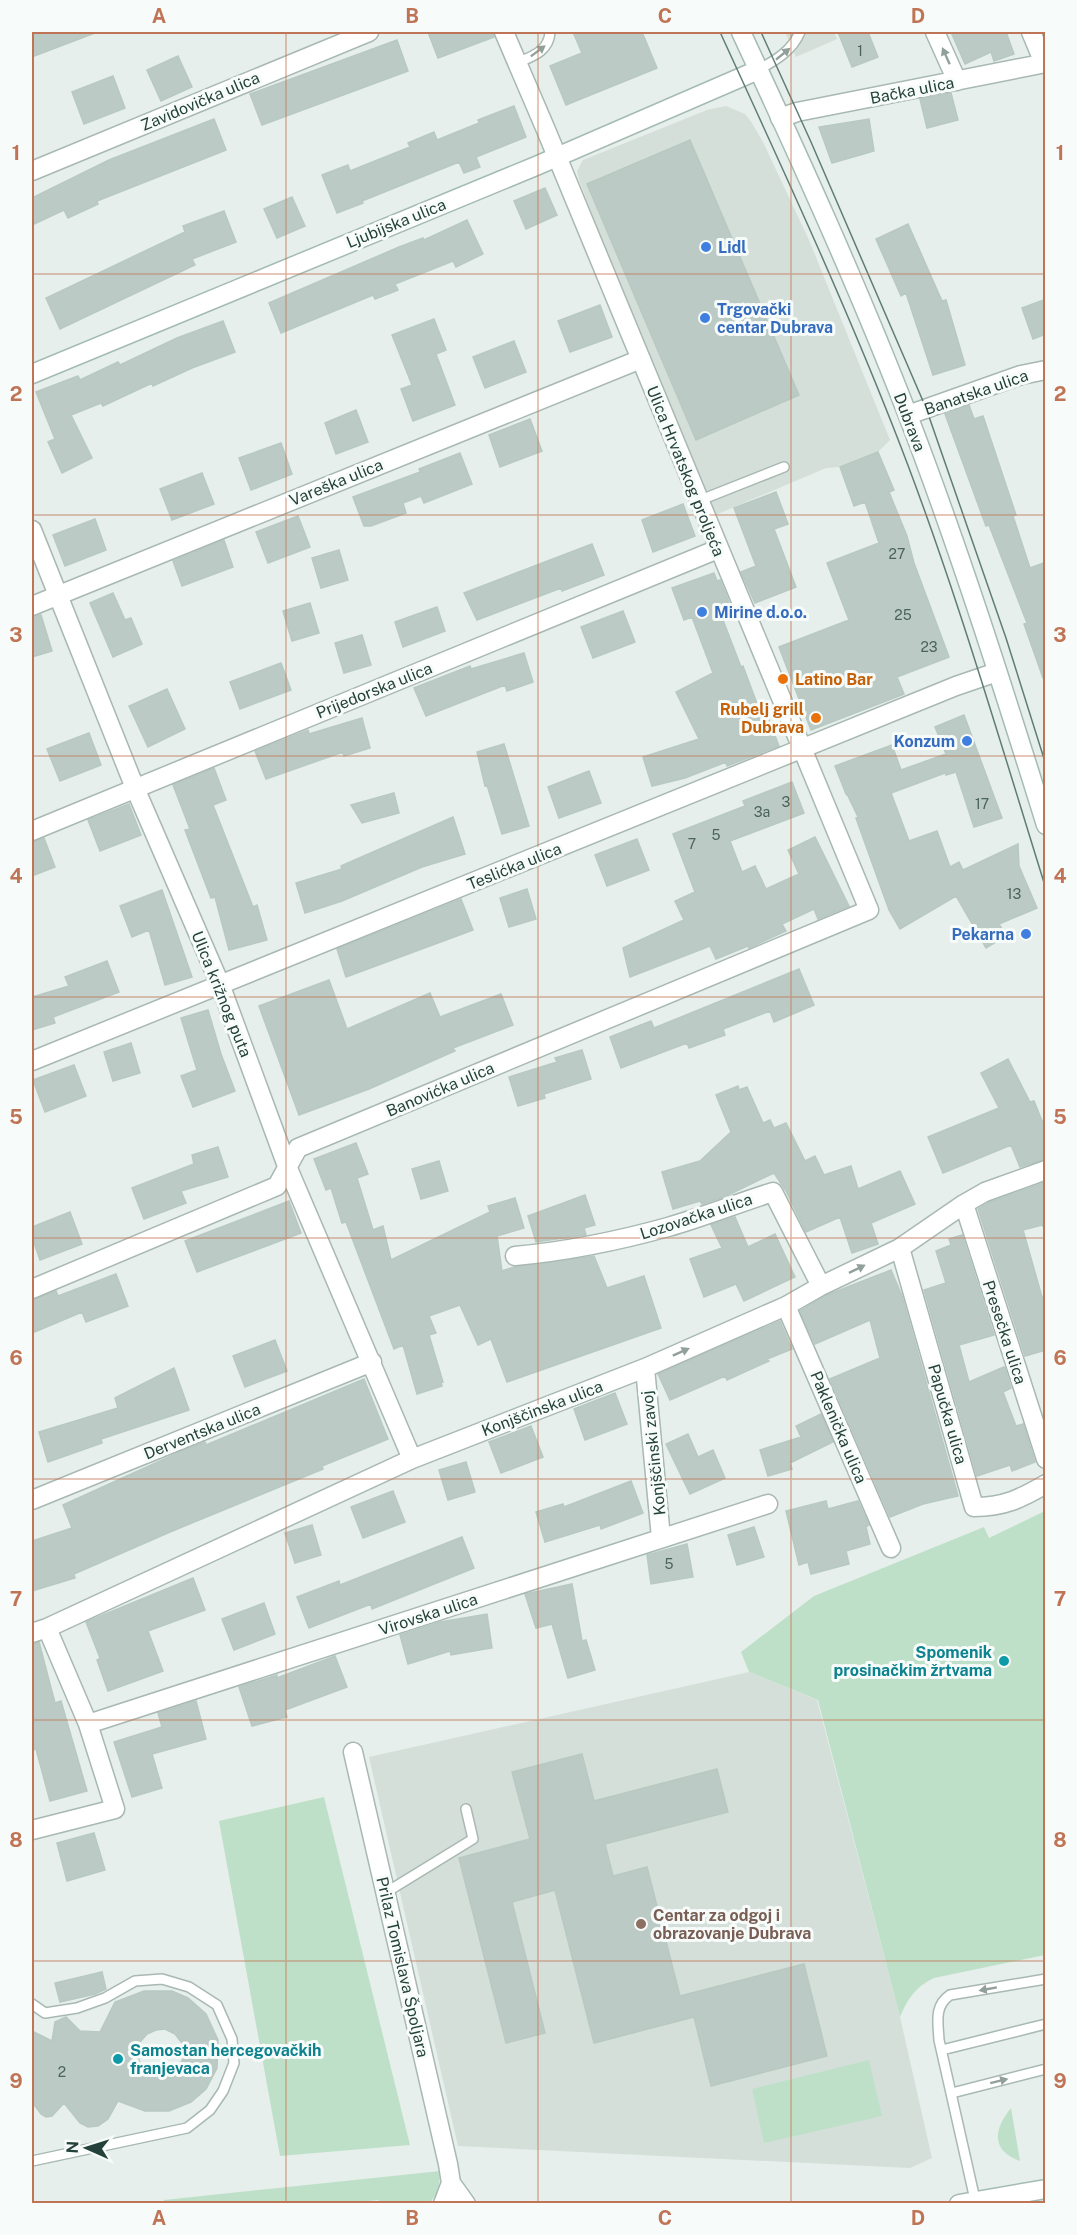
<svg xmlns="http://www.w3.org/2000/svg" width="1077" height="2235" font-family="'Public Sans',sans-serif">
	<rect width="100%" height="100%" fill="#e6efeb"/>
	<path fill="#d4dfda" d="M785,32H834L837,39L796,57Z
		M726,106L745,114L752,123L763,142L809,240L890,440L878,452L840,467L826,468L713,516L617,279L579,180L577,171L583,160L707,110Z
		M749,1672L817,1700L900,2017L932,2158L910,2168L458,2146L369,1757Z"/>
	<path fill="#bfe0c8" d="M1045,1511V1955L934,1978C915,1987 908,1999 900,2017L818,1700L749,1672L741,1652L814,1596L984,1527L989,1538Z
		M324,1797L410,2145L280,2156L219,1821Z
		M869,2060L882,2116L764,2143L752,2089Z
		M1011,2108L1020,2161C990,2150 994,2129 1011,2108Z
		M440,2171L439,2190L430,2203H381L378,2200L343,2204H164V2200Z"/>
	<path fill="#bbcac4" stroke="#b8c9c2" stroke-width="1.5" fill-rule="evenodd" d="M32,32H94L95,33L32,57Z
		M428,32H493L494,37L438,58Z
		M573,32H642L657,68L566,105L550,66L582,53Z
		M838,32H868L878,57L852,67Z
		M951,32H1006L1014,54L994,61L991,52L965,64Z
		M397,40L408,71L262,125L250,94Z
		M178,56L192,87L161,101L147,70Z
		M113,76L125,108L84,124L72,92Z
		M951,93L958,120L927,128L920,99Z
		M514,106L526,137L476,157L480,167L464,173L459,162L362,201L363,203L337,213L322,175L348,165L350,171L410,147L408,143L434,132L437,140L479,123L478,120Z
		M214,119L226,150L97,201L98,204L68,218L64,210L32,225V198L109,160Z
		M869,119L874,151L832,163L819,127Z
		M690,140L799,395L696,440L587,184Z
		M545,188L557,215L526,229L514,201Z
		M292,197L305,226L277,238L264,209Z
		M224,211L236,242L192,259L195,265L60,329L46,298L185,232L183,226Z
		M467,220L483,254L456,267L453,261L395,284L398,290L375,299L373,295L281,333L269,303L399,247L423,238L424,240Z
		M908,224L942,301L946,300L965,365L933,375L906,293L901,296L876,239Z
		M1046,299V334L1033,339L1022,308Z
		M600,305L612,337L570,352L558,321Z
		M434,319L446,350L436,354L455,405L413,421L401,389L412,385L392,335Z
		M223,321L235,352L192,368L153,386L152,383L103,406L101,403L71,415L92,458L62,473L48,442L55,439L36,392L78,376L80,380L118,362L120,365L177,338Z
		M514,341L526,372L485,388L473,357Z
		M969,405L974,419L983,416L1016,515L1013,516L1030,568L1046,562V677L1043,678L1024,624L1027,623L989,525L986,526L945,414Z
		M356,410L368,442L336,454L325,423Z
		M530,419L542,451L500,467L489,435Z
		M281,443L292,474L251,490L239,458Z
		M878,452L894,490L889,492L907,536L914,563L949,657L897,677L904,694L811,730L779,647L849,620L827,563L879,543L865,502L854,506L840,467Z
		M460,453L472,484L424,503L421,496L403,503L406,513L371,526H364L353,497L420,472L419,469Z
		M202,473L214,504L172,520L160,489Z
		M776,492L788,524L774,529L796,587L755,603L741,572L756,566L734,508Z
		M683,504L695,536L653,552L642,520Z
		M298,516L310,547L268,563L256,532Z
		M95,519L106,550L65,566L53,535Z
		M224,540L233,567L182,586L173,561Z
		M592,544L604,575L562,591L561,588L477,620L464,593Z
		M339,550L348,580L321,588L312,558Z
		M714,573L717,581L720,580L729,602L718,607L741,667L743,666L762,717L767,715L779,746L727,766L726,762L685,778L652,786L643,757L699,739L676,692L713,673L692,617L684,620L672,588Z
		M113,593L125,620L131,618L142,644L113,657L90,603Z
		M310,603L319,633L292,641L283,611Z
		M437,607L445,631L403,647L395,622Z
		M623,611L635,642L593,658L581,627Z
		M41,615L52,651L32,657V617Z
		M362,635L371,665L344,673L335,643Z
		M524,653L533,682L507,691L505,685L426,716L414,688L470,666L471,669Z
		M281,663L291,690L240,709L230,682Z
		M167,689L185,729L148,747L129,706Z
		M964,715L1002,818L974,827L956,772L946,775L945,773L891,793L909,841L937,831L950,867L959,862L963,870L1018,844L1019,866L1037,908L999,924L1006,936L986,948L956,896L900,929L889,910L856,818L858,817L848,796L846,794L835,766L892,745L901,770L946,754L935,727Z
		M362,718L370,748L344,756L343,752L266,779L255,751L308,730L309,734Z
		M89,733L101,765L60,781L47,749Z
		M504,744L529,826L502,834L487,785L485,786L477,752Z
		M214,768L226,800L213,805L253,907L257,905L267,940L229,950L215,897L211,898L185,830L190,829L173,785Z
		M589,771L601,803L559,818L548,787Z
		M792,782L804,813L730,841L742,872L755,866L766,889L799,874L788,850L815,837L849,906L818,919L814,909L782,924L786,931L749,948L748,946L716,959L710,946L630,977L623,948L684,920L675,901L695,892L673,834L745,806L743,801Z
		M394,793L399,813L362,823L351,805Z
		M129,804L141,835L100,851L88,820Z
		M453,817L465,854L422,867L342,901L305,913L296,883L342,869L341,866Z
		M44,838L55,867L32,876V842Z
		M637,839L649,870L607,886L595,855Z
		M527,889L536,919L509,927L500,898Z
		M162,890L192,977L165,985L149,930L132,937L120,906Z
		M461,899L473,930L346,977L337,949Z
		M107,961L119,992L53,1017L55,1023L32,1030V997L69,986L65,977Z
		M799,969L814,1005L774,1022L770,1011L723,1029L725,1035L689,1048L687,1043L621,1068L610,1037L651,1021L654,1028Z
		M329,980L347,1029L430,993L440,1017L501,994L513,1025L453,1048L455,1051L369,1089L299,1115L259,1006Z
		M208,1010L221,1054L235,1091L193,1107L181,1076L197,1070L181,1018Z
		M131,1043L140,1073L113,1081L104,1052Z
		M582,1050L591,1079L544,1094L545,1098L518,1106L509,1077L557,1062L555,1058Z
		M1008,1059L1030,1102L1034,1101L1046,1131V1159L1020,1167L1011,1145L943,1173L928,1137L999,1108L981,1073Z
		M74,1065L86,1096L45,1112L33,1080Z
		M738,1086L739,1090L747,1087L763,1123L770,1120L774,1128L786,1123L805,1161L815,1156L824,1175L851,1166L858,1189L900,1171L915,1204L871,1223L878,1244L852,1253L840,1217L806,1232L786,1191L774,1173L726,1196L702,1204L700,1201L673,1209L662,1172L700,1161L731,1132L716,1095Z
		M356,1143L368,1174L357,1178L373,1230L383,1226L391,1260L490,1212L488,1206L515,1198L524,1228L497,1236L502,1271L514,1267L594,1256L607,1288L644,1276L661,1328L507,1382L491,1339L478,1345L460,1305L429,1316L436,1333L429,1335L443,1382H441L442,1386L417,1394L403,1345L394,1349L346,1222L342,1223L331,1188L326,1190L314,1159Z
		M218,1147L228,1177L181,1191L186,1203L144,1219L132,1188L194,1164L192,1155Z
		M439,1161L448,1191L421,1199L412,1169Z
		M1046,1182V1230L1042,1225L1023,1230L1046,1311V1350L1025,1356L978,1209L990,1202Z
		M585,1195L595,1225L584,1228L586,1235L536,1242L528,1216Z
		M289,1201L301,1233L197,1272L185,1241Z
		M70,1212L82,1244L40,1260L32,1237V1227Z
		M735,1217L748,1247L775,1234L795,1277L744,1301L736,1284L704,1297L690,1259L722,1248L711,1225Z
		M962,1235L994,1335L959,1345L969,1382L1004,1367L1005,1368L1011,1388L1003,1392L1016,1426L1023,1424L1035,1462L1012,1471L1010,1465L977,1476L924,1290L946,1283L936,1251L951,1245L949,1239Z
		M891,1270L902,1296L958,1496L923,1504L890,1517L830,1379L880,1358L870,1320L815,1344L800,1311L827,1295Z
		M116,1274L128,1306L86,1322L82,1312L32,1333V1300L56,1291L58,1296Z
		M780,1321L792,1349L767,1359L769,1361L727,1380L725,1376L670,1400L658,1374Z
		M275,1340L287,1371L245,1387L233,1356Z
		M174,1368L189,1410L101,1439L102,1443L48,1462L39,1432L118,1408L115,1398Z
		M364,1379L388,1439L322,1466L323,1469L170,1532L74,1574L75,1578L32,1591V1541L72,1528L63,1505L182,1451L205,1442L206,1445Z
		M615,1393L627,1424L585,1440L574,1409Z
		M821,1414L833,1442L790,1463L792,1469L768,1476L760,1450L801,1437L796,1426Z
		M531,1426L543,1457L501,1473L489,1442Z
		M688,1434L698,1457L713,1450L725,1478L690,1494L666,1444Z
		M466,1462L475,1492L448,1500L439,1470Z
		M631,1481L643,1513L601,1529L600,1525L545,1542L536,1512L563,1504L564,1507Z
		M393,1491L405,1522L363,1538L351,1507Z
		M826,1501L828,1509L858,1501L869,1525L866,1527L870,1544L846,1551L849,1564L811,1574L808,1562L799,1565L786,1511Z
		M312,1525L321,1555L295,1563L285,1533Z
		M754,1527L764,1557L737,1565L728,1535Z
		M462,1537L474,1568L372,1609L371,1604L309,1628L297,1597L339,1581L340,1585Z
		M687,1544L693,1577L651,1584L647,1555Z
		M193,1578L205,1610L148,1631L163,1671L108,1691L97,1660L100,1658L86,1622Z
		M572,1584L582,1641L586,1640L595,1670L568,1678L552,1624L536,1628L525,1594Z
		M264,1603L275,1634L234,1650L222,1619Z
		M487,1614L492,1648L451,1655L450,1651L408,1664L400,1635L440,1622Z
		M39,1642L55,1703L61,1701L87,1791L50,1801L36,1749L32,1750V1644Z
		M335,1656L347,1687L285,1710L287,1717L252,1726L239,1687L277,1675V1678Z
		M196,1701L206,1739L152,1754L162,1788L132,1797L114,1742L162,1727L158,1713Z
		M582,1754L594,1801L717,1769L728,1812L605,1844L613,1876L647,1867L680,1996L804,1964L827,2056L711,2086L694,2017L594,2043L555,1890L512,1902L545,2033L506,2043L459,1858L530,1839L512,1772Z
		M94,1833L105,1870L67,1881L57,1843Z
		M102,1972L106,1989L95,1994L60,2002L55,1983Z
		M144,1991H172L188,1998L206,2014L218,2040L217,2068L206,2089L191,2102L169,2111H145L118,2101L108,2119L98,2126L88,2127L80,2123L64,2103L52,2116L46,2117L41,2114L32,2102V2031L52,2041L55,2022L66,2017L80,2031L100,2032L115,2002ZM165,2029L175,2034L182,2043L184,2051L183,2059L177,2069L167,2075H158L145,2069L139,2061L138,2052L140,2042L147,2034L156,2030Z"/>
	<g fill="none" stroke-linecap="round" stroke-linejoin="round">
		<g stroke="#a8b8b2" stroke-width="12">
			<path id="lane" d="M517,63C533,56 549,51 550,32
				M758,70C776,60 792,51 800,32
				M698,501L784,467
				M385,1893L473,1839L466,1809
				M32,2004L45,2013L77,2008L105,1998L135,1981L162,1979L189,1987L217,2005L232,2039L234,2063L223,2091L210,2110L187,2128L32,2161
				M942,2050L1046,2024
				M952,2093L1046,2069
				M976,2204L939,2040C938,2022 934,2006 950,1995L1046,1979"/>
		</g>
		<g stroke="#a8b8b2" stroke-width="21">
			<path id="street" d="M935,32L957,81
				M1031,32L1044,63
				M780,118L797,112L1046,63
				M32,171L369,32
				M908,415L1021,375L1046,370
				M32,530L135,788L220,984L287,1166L412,1459
				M32,606L641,359
				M32,831L718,549
				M32,1061L956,686L997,672
				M964,1204L1046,1459
				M900,1248L974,1507C1004,1507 1020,1499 1046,1484
				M515,1256C568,1251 618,1241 668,1227C703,1217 738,1203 773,1192L821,1286
				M32,1289L277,1186L298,1148L869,910L546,130L504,32
				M786,1306L891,1548
				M645,1368L661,1538
				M32,1500L372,1362
				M32,1633L47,1628L412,1459L645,1368L786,1306L821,1286L900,1248L964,1204L985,1192L1046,1170
				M88,1724L768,1504
				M353,1752L448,2164L451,2183L443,2204
				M32,1830L115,1809L88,1724L47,1628
				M451,2183L466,2204"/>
		</g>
		<g stroke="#a4bbb3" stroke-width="21">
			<path id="secondary" d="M741,32C799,157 857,284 907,413C959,548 1003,687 1046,825
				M32,374L536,166L758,70
				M959,2204L1046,2189"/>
		</g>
		<use href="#lane" stroke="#fff" stroke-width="9"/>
		<use href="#street" stroke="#fff" stroke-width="18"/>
		<use href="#secondary" stroke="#fff" stroke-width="18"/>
		<path stroke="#5f7d75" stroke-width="1.5" d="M720,32C780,163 841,294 894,429C953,579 998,735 1046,889
			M761,32L811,142L926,408L1006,638L1046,765"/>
	</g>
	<defs><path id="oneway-solid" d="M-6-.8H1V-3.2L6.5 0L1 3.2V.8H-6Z" transform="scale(1.5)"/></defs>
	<g fill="#92a09c">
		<use href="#oneway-solid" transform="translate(538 51) rotate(-37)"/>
		<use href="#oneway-solid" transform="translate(783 54) rotate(-39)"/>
		<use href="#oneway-solid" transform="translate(946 56) rotate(-114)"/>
		<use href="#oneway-solid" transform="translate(857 1269) rotate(-26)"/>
		<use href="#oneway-solid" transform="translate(681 1352) rotate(-24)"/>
		<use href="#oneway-solid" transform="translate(988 1989) rotate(170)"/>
		<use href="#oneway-solid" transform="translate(999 2081) rotate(-14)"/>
	</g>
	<path fill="none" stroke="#c07456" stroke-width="1.5" stroke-opacity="0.55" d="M286,32V2204M538,32V2204M791,32V2204M32,274H1046M32,515H1046M32,756H1046M32,997H1046M32,1238H1046M32,1479H1046M32,1720H1046M32,1961H1046"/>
	<g fill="#3f7fe0" stroke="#f7fbf9" stroke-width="2">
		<circle cx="706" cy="247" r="6"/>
		<circle cx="705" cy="318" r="6"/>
		<circle cx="702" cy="612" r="6"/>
		<circle cx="967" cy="741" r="6"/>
		<circle cx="1026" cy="934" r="6"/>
	</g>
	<g fill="#e8710a" stroke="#f7fbf9" stroke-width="2">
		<circle cx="783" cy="679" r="6"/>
		<circle cx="816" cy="718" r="6"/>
	</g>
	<g fill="#0f9aa8" stroke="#f7fbf9" stroke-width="2">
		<circle cx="1004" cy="1661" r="6"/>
		<circle cx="118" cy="2059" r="6"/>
	</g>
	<circle fill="#8d6e63" stroke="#f7fbf9" stroke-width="2" cx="641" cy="1924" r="6"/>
	<g text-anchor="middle" stroke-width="6" stroke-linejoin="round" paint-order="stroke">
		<g font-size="14" fill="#4a645c">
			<text x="860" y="56">1</text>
			<text x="897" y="559">27</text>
			<text x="903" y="620">25</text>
			<text x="929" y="652">23</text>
			<text x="786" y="807">3</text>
			<text x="982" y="809">17</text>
			<text x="762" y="817">3a</text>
			<text x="716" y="840">5</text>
			<text x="692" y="849">7</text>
			<text x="1014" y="899">13</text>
			<text x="669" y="1569">5</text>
			<text x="62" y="2077">2</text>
		</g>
		<g font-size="16" fill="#24423a" stroke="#f7fbf9">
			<text transform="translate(912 90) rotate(-11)" y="6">Bačka ulica</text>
			<text transform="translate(200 101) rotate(-23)" y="6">Zavidovička ulica</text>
			<text transform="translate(396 223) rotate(-22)" y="6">Ljubijska ulica</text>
			<text transform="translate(976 392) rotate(-19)" y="6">Banatska ulica</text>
			<text transform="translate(910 422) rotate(69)" y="6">Dubrava</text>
			<text transform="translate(686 471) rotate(68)" y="6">Ulica Hrvatskog proljeća</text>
			<text transform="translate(336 482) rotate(-22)" y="6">Vareška ulica</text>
			<text transform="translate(374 690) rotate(-22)" y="6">Prijedorska ulica</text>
			<text transform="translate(514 866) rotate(-22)" y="6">Teslićka ulica</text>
			<text transform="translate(222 994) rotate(68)" y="6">Ulica križnog puta</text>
			<text transform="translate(440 1089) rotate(-23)" y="6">Banovićka ulica</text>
			<text transform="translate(696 1216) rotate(-18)" y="6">Lozovačka ulica</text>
			<text transform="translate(1005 1332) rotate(72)" y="6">Presečka ulica</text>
			<text transform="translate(542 1408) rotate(-21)" y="6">Konjščinska ulica</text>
			<text transform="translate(948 1414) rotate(74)" y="6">Papučka ulica</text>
			<text transform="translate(839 1427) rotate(67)" y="6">Paklenička ulica</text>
			<text transform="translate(202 1431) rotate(-22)" y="6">Derventska ulica</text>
			<text transform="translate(653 1453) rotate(-96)" y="6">Konjščinski zavoj</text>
			<text transform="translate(428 1614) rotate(-18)" y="6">Virovska ulica</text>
			<text transform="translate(403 1967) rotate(77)" y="6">Prilaz Tomislava Špoljara</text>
		</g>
		<g font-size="16" font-weight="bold" fill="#366cbe" stroke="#f7fbf9" text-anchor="start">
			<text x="718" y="253">Lidl</text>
			<text x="717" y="315">Trgovački<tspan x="717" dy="18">centar Dubrava</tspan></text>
			<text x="714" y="618">Mirine d.o.o.</text>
			<text x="955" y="747" text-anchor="end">Konzum</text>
			<text x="1014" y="940" text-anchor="end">Pekarna</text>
		</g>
		<g font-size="16" font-weight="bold" fill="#c56008" stroke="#f7fbf9" text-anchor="start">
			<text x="795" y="685">Latino Bar</text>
			<text x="804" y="715" text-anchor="end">Rubelj grill<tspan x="804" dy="18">Dubrava</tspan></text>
		</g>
		<g font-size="16" font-weight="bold" fill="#0d838f" stroke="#f7fbf9" text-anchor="end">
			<text x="992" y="1658">Spomenik<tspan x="992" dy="18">prosinačkim žrtvama</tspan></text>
			<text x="130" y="2056" text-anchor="start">Samostan hercegovačkih<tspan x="130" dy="18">franjevaca</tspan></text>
		</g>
		<g font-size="16" font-weight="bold" fill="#785e54" stroke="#f7fbf9" text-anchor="start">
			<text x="653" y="1921">Centar za odgoj i<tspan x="653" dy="18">obrazovanje Dubrava</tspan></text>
		</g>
	</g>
	<rect width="1077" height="2235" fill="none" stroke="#f7fbf9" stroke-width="66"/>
	<g transform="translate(87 2148) rotate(273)" stroke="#f7fbf9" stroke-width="4.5" paint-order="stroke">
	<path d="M0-4.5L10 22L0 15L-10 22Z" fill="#24423a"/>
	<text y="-9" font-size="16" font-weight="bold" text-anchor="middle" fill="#24423a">N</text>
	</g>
	<rect x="33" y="33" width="1011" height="2169" fill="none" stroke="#c07456" stroke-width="2"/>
	<g font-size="20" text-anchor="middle" font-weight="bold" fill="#c07456">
		<text x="159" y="23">A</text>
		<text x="412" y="23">B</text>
		<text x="665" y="23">C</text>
		<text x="918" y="23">D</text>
		<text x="16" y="160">1</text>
		<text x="1060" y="160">1</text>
		<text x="16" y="401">2</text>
		<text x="1060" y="401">2</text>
		<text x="16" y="642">3</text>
		<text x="1060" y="642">3</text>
		<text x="16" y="883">4</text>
		<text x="1060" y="883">4</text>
		<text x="16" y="1124">5</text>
		<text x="1060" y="1124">5</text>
		<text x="16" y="1365">6</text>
		<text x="1060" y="1365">6</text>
		<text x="16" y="1606">7</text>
		<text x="1060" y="1606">7</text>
		<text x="16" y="1847">8</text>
		<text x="1060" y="1847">8</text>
		<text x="16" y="2088">9</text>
		<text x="1060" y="2088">9</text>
		<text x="159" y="2225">A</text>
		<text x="412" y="2225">B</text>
		<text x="665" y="2225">C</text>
		<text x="918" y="2225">D</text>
	</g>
</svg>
